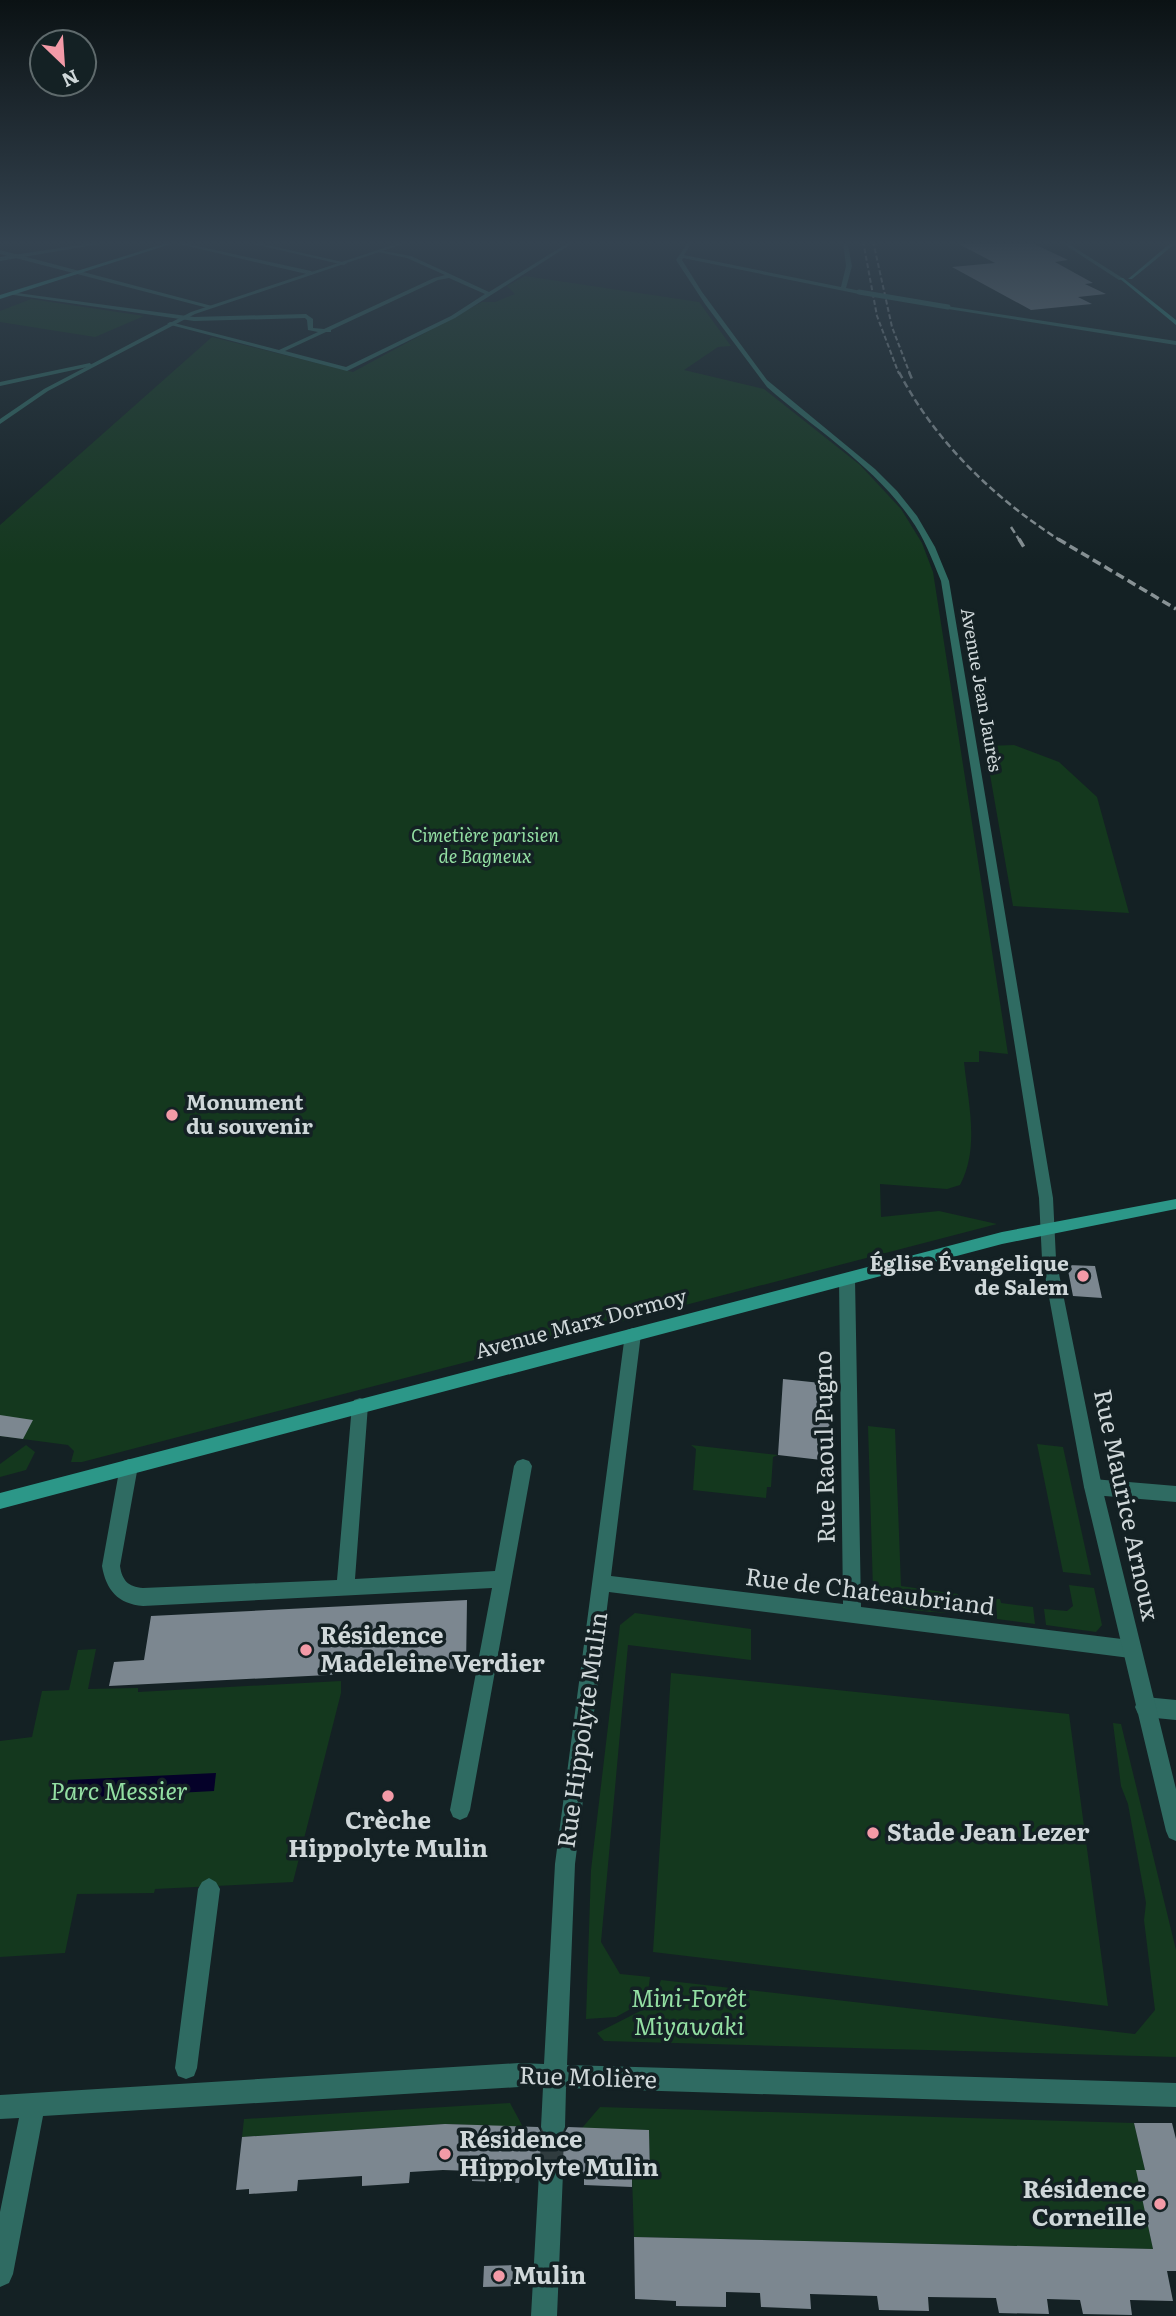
<svg xmlns="http://www.w3.org/2000/svg" width="1176" height="2316" font-family="Literata,serif">
	<rect width="100%" height="100%" fill="#142124"/>
	<path fill="#14381e" d="M525,276L699,302L731,346L718,347L684,370L764,389L860,465L901,509L922,543L933,572L1008,1054L979,1051V1062H964C968,1103 980,1147 960,1185L947,1189L880,1184L881,1217L939,1211L997,1224L82,1462H71L74,1451L68,1445L0,1436V525L212,337L353,372L482,302H495L515,294L507,286Z
		M31,299L144,316L95,337L0,322V311Z
		M1014,745L1059,762L1097,797L1129,913L1013,906L985,746Z
		M868,1426L895,1429L901,1586L958,1594L960,1614C933,1611 888,1614 873,1589Z
		M1037,1444L1063,1447L1091,1575L1063,1572Z
		M26,1445L35,1452L26,1470L0,1477V1464Z
		M691,1445L778,1455L773,1457L771,1487H767L766,1498L693,1490L696,1449Z
		M1069,1585L1094,1588L1102,1625L1096,1632L1046,1625L1044,1609L1067,1611L1073,1606Z
		M996,1599H1000L1001,1603L1033,1607L1035,1624L997,1619Z
		M635,1613L751,1629V1660L628,1645L601,1942L620,1974L650,1977L647,2000L616,2017L586,2019L591,1870L620,1625Z
		M96,1649L88,1689L138,1688V1692L341,1681V1693L293,1882L155,1889L154,1893L77,1894L65,1953L0,1957V1741L32,1737L42,1691L69,1690L78,1650Z
		M671,1673L1069,1714L1108,2006L653,1952Z
		M1113,1723L1121,1724L1176,1950V2057L604,2041L597,2033L652,2005L661,1980L1135,2034L1155,2010L1144,1920L1146,1903L1128,1804L1121,1786Z
		M510,2103L523,2127L445,2124L242,2137L244,2119Z
		M600,2107L1134,2123L1145,2170L1137,2171L1153,2249L634,2237L632,2176H650L649,2130L582,2128Z"/>
	<path fill="#050129" d="M216,1773L214,1791L64,1799L68,1780Z"/>
	<path fill="#7c8790" d="M953,241H1028L1068,260L1055,262L1093,283L1085,284L1106,294L1078,297L1092,304L1031,310L952,267L995,263Z
		M1067,1265L1095,1266L1102,1298L1073,1296Z
		M783,1379L830,1384V1461L778,1455Z
		M0,1415L33,1420L23,1439L0,1436Z
		M467,1600L466,1668L109,1686L114,1662L144,1660L151,1616Z
		M1134,2123H1172L1176,2139V2271H1167L1173,2301L1130,2300L1132,2315L1083,2314L1080,2300L1047,2299L1049,2314L999,2313L996,2298L928,2297L929,2311L879,2310L877,2296L810,2294L811,2309L761,2307L760,2293L726,2292V2307L676,2306V2301L635,2299L634,2237L1153,2249L1136,2170H1145Z
		M445,2124L538,2127L543,2136L552,2141L562,2137L568,2127L649,2130L650,2177L632,2176V2187L584,2185V2174H566L560,2163L550,2159L541,2164L536,2173H520L519,2183L472,2181V2171L443,2170L410,2172L409,2183L362,2186V2176L298,2180L297,2191L249,2194V2189L236,2190L242,2137Z
		M516,2265L515,2286L483,2287L484,2266Z"/>
	<g fill="none" stroke-linecap="round" stroke-linejoin="round">
		<path stroke="#303c3f" stroke-width="23" stroke-dasharray="23 11" stroke-linecap="butt" d="M551,2173L553,2127"/>
		<path fill="#2f6b62" fill-rule="evenodd" d="M174,241L311,271L314,273L311,275L170,242Z
			M241,241H249L347,263L344,265Z
			M571,241H576L455,318L347,371L167,324L170,322L279,350L318,332L308,330L307,320L305,318L194,321L7,294L10,292L194,317L306,314L313,319V328L324,329L434,278L445,275L407,258L378,252V250L411,256L489,292ZM449,278L485,294L451,316L346,367L285,351L326,332H331V330L438,280Z
			M0,250L212,306L213,307L208,308L0,254Z
			M90,363L92,366L0,386V382Z
			M847,1273L852,1275L855,1279L861,1607L1130,1640L1137,1643L1139,1649L1137,1655L1130,1658L609,1592L575,1864L567,2065L1176,2083V2107L566,2088L565,2127L561,2135L553,2139L545,2135L541,2127L543,2087H519L43,2116L13,2274L9,2283L0,2287V2212L19,2118L0,2119V2095L519,2063L544,2064L555,1864L625,1334L627,1330L633,1328L639,1330L641,1334L611,1576L843,1604L839,1279L842,1275Z
			M360,1398L366,1400L368,1405L355,1579L495,1571L514,1466L517,1461L523,1459L529,1461L532,1466L470,1810L467,1817L460,1820L453,1817L450,1810L492,1588L143,1606C118,1604 106,1590 102,1566L120,1466L123,1461L129,1459L135,1461L138,1466L120,1566C122,1580 128,1587 143,1588L337,1580L352,1405L354,1400Z
			M1093,1479L1176,1486V1502L1093,1495L1087,1492L1084,1487L1087,1482Z
			M1145,1697L1176,1700V1720L1145,1717L1138,1714L1135,1707L1138,1700Z
			M209,1878L216,1882L220,1889L197,2068L194,2076L186,2079L178,2076L175,2068L198,1889L202,1882Z
			M551,2161L559,2165L563,2173L557,2316H531L539,2173L543,2165Z"/>
		<path fill="#2f6b62" fill-rule="evenodd" d="M106,241H117L0,261V257Z
			M405,241H412L195,314L48,391L0,424V419L44,389L191,312Z
			M689,241H693L684,255L841,287L846,266L843,241H847L852,266L846,288L861,291L859,294L683,258L682,260L702,292L767,380L875,469L897,491L917,516L935,547L949,581L1053,1198L1056,1259L1102,1487L1176,1789V1841L1169,1838L1166,1831L1084,1487L1042,1259L1039,1198L941,581C932,559 924,537 910,518C873,465 815,429 767,387L705,304L676,260Z
			M1059,241H1064L1124,279L1119,280Z
			M946,306L1176,341V345L948,309Z"/>
		<path fill="#2c9788" fill-rule="evenodd" d="M173,241H180L0,299V295Z
			M1173,241H1176V243L1132,279H1128Z
			M1119,278H1123L1176,320V325Z
			M1176,1199V1209L1002,1244L0,1509V1493L1002,1232Z"/>
		<path stroke="#889295" stroke-width="2" stroke-dasharray="5 2.5" stroke-linecap="butt" d="M863,241L877,316L899,374
			M873,241L892,327L910,374"/>
		<path stroke="#889295" stroke-width="2.5" stroke-dasharray="7 3.5" stroke-linecap="butt" d="M899,372C936,443 994,498 1061,541
			M909,372L912,379
			M1011,527L1020,541"/>
		<path stroke="#889295" stroke-width="3.5" stroke-dasharray="9 4.5" stroke-linecap="butt" d="M1019,539L1025,549
			M1058,539L1176,609"/>
		<path stroke="#2f6b62" stroke-width="5" d="M859,292L948,307"/>
	</g>
	<linearGradient id="sky" x2="0" y2="1"><stop stop-color="#0b1214"/><stop offset="0.43" stop-color="#344350"/><stop offset="1" stop-color="#344350" stop-opacity="0"/></linearGradient>
	<rect width="1176" height="565" fill="url(#sky)"/>
	<g fill="#f39aa7" stroke="#142124" stroke-width="2.5">
		<circle cx="172" cy="1115" r="7"/>
		<circle cx="1083" cy="1276" r="7"/>
		<circle cx="306" cy="1650" r="7"/>
		<circle cx="388" cy="1796" r="7"/>
		<circle cx="873" cy="1833" r="7"/>
		<circle cx="445" cy="2154" r="7"/>
		<circle cx="1160" cy="2204" r="7"/>
		<circle cx="499" cy="2276" r="7"/>
	</g>
	<g text-anchor="middle" stroke-width="7" stroke-linejoin="round" paint-order="stroke">
		<g font-size="18" fill="#cfd7d9" stroke="#142124">
			<text transform="translate(981 690) rotate(80)" y="6">Avenue Jean Jaurès</text>
		</g>
		<g font-size="18" font-style="italic" fill="#93dfa3" stroke="#142124">
			<text x="485" y="842">Cimetière parisien<tspan x="485" dy="21">de Bagneux</tspan></text>
		</g>
		<g font-size="21" font-weight="bold" fill="#cfd7d9" stroke="#142124" text-anchor="start">
			<text x="186" y="1110">Monument<tspan x="186" dy="24">du souvenir</tspan></text>
			<text x="1069" y="1271" text-anchor="end">Église Évangelique<tspan x="1069" dy="24">de Salem</tspan></text>
		</g>
		<g font-size="21" fill="#cfd7d9" stroke="#142124">
			<text transform="translate(581 1324) rotate(-15)" y="7">Avenue Marx Dormoy</text>
		</g>
		<g font-size="24" fill="#cfd7d9" stroke="#142124">
			<text transform="translate(825 1447) rotate(-91)" y="8">Rue Raoul Pugno</text>
			<text transform="translate(1126 1505) rotate(78)" y="8">Rue Maurice Arnoux</text>
			<text transform="translate(870 1592) rotate(7)" y="8">Rue de Chateaubriand</text>
			<text transform="translate(583 1730) rotate(-82)" y="8">Rue Hippolyte Mulin</text>
			<text transform="translate(588 2078) rotate(2)" y="8">Rue Molière</text>
		</g>
		<g font-size="24" font-weight="bold" fill="#cfd7d9" stroke="#142124" text-anchor="start">
			<text x="320" y="1644">Résidence<tspan x="320" dy="28">Madeleine Verdier</tspan></text>
			<text x="388" y="1829" text-anchor="middle">Crèche<tspan x="388" dy="28">Hippolyte Mulin</tspan></text>
			<text x="887" y="1841">Stade Jean Lezer</text>
			<text x="459" y="2148">Résidence<tspan x="459" dy="28">Hippolyte Mulin</tspan></text>
			<text x="1146" y="2198" text-anchor="end">Résidence<tspan x="1146" dy="28">Corneille</tspan></text>
			<text x="513" y="2284">Mulin</text>
		</g>
		<g font-size="24" font-style="italic" fill="#93dfa3" stroke="#142124">
			<text x="119" y="1800">Parc Messier</text>
			<text x="689" y="2007">Mini-Forêt<tspan x="689" dy="28">Miyawaki</tspan></text>
		</g>
	</g>
	<g transform="translate(63 63) rotate(155)"><circle r="33" fill="#142124" stroke="#5f6a6c" stroke-width="2"/>
	<path d="M0-5L12 26L0 18L-12 26Z" fill="#f39aa7"/>
	<text y="-10" font-size="19" font-weight="bold" text-anchor="middle" fill="#cfd7d9">N</text>
	</g>
</svg>
